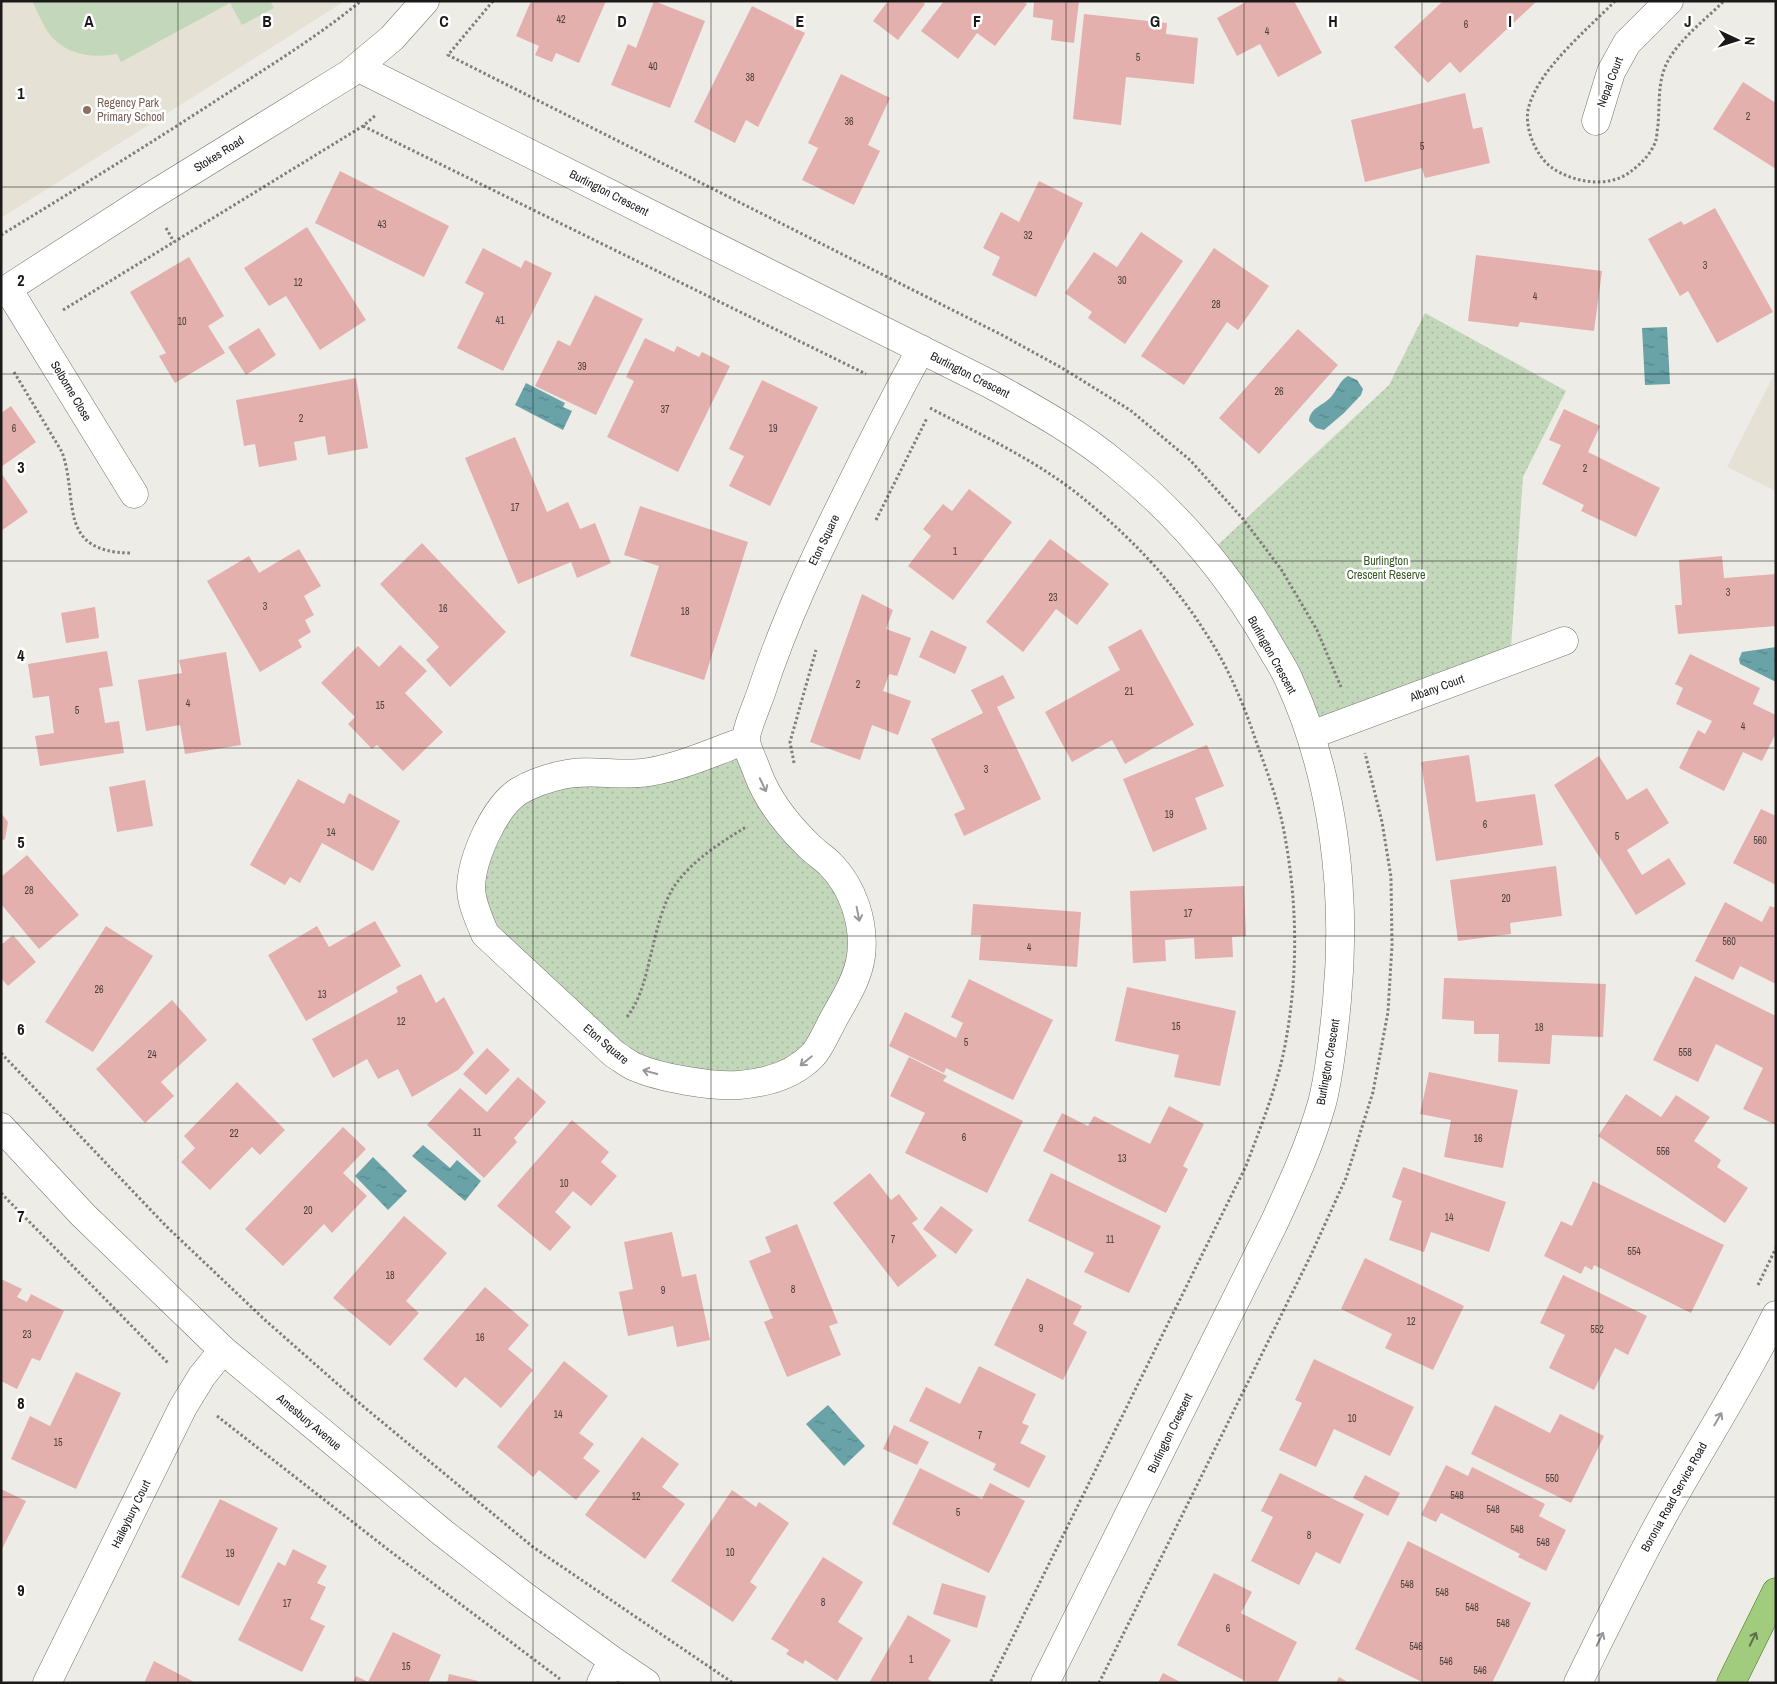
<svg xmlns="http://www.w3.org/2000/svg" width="1777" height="1684" font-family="'Archivo Narrow',sans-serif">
	<defs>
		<pattern id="grass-dots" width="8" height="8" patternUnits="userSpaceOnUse" patternTransform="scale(1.25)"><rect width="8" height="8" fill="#c3d8ba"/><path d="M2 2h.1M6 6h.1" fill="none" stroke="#a7b99f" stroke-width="1.8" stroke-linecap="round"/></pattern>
		<pattern id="water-ripples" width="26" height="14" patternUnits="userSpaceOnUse" patternTransform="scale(1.25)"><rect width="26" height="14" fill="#69a3a8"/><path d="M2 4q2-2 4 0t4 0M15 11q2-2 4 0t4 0" fill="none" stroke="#568488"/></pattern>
	</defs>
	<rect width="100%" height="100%" fill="#eeece7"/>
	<path fill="#e5e1d4" d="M1,1H345L1,218Z
		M1776,371V491L1727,467Z"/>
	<path fill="url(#grass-dots)" d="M1425,313L1566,391L1523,477L1510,661L1311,735L1207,555L1389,385Z
		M746,740L812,849L862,938L814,1054L773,1078L650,1072L485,934L474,865L519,791Z"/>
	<path fill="#c3d8ba" d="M32,1H270L274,8L242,25L230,3L121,62L117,54C94,58 68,56 51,36C43,27 38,12 32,1Z"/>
	<path fill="url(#water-ripples)" d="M1667,327L1670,384L1645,385L1642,328Z
		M1348,376L1357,380L1363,389L1361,395L1344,413L1324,430L1316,428L1309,421C1310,408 1322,406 1330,398C1337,391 1339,381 1348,376Z
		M526,383L565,403L563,407L572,411L563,430L515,405Z
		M1776,647V682L1740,664L1739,659L1742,652Z
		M423,1145L450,1168L457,1160L481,1181L465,1201L412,1156Z
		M373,1157L407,1191L388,1210L355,1176Z
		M828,1405L865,1446L844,1466L806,1424Z"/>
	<path fill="#e3b0ad" d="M531,1H606L579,63L556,53L552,62L535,55L539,46L516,36Z
		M654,1L705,21L670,108L611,85L628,44L636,48Z
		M888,1H922L925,4L898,40L873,21Z
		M944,1H1023L1027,4L995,46L977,33L958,59L921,31Z
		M1034,1H1079L1074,43L1051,40L1053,20L1033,17Z
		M1243,1H1294L1322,53L1278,77L1260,44L1237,56L1217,18L1244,3Z
		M1443,1H1537L1460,73L1450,62L1428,83L1394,47Z
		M752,6L805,33L758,127L746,120L735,143L694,122Z
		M1084,14L1167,23L1166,34L1198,38L1194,84L1126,77L1121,125L1073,119Z
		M841,74L890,98L868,145L880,151L854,205L802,180L818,148L808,143Z
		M1743,82L1776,103V169L1713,129Z
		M1465,93L1473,129L1482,127L1490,163L1425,178L1422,168L1365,182L1351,120Z
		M340,171L449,226L424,277L315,223Z
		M1039,181L1083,203L1036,297L992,275L1000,257L983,248L1001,212L1019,222Z
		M1715,208L1773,312L1717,343L1688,291L1680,296L1648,239L1681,221L1684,225Z
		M307,227L366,320L320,350L286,296L269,306L244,268Z
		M1141,232L1183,261L1125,344L1088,318L1092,312L1065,293L1094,252L1117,267Z
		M483,248L521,268L525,260L552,273L503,371L457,348L484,293L465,283Z
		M1214,248L1269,286L1238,330L1227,322L1184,385L1141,356Z
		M1476,255L1602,271L1594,331L1520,322L1518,327L1468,321Z
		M189,257L224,316L208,326L225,353L175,383L159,356L166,353L130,292Z
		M595,295L643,319L596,415L535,386L558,340L570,346Z
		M259,328L276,355L246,375L228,347Z
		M1298,329L1338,365L1259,454L1219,418Z
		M645,338L674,352L677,346L699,357L702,352L730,366L678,472L607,437L634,381L626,377Z
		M356,378L368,448L328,455L325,436L294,442L297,460L259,467L255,444L244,446L236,400Z
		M762,380L818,407L770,506L729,486L744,456L729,449Z
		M11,406L36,442L1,467V413Z
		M1564,409L1600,426L1588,452L1660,488L1636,537L1581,511L1584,505L1542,484L1561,445L1549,440Z
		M515,437L547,512L568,502L580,529L595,523L611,563L577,578L571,562L518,584L465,458Z
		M1,473L28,512L1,531Z
		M969,489L1012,522L953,600L908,566L931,536L923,529L943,504L952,511Z
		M640,506L748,542L704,680L630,656L659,566L624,555Z
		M1050,539L1109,584L1077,625L1056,609L1023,652L986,622Z
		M422,543L506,632L450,687L426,660L439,647L380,584Z
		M299,549L321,586L304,596L314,615L305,620L311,632L298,640L302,647L260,672L207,581L249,556L259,573Z
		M1722,556L1724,578L1776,574V626L1678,634L1675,605H1682L1679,560Z
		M862,594L893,610L886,629L911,638L897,676L889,674L883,691L911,701L898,735L872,725L860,760L810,742Z
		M95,607L99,638L66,643L61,613Z
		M1141,629L1194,725L1125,764L1112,740L1072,762L1045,712L1120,670L1108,647Z
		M931,630L967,647L955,674L919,657Z
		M400,645L427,671L405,693L443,732L403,771L377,745L372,749L348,724L355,717L321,683L358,646L379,667Z
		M107,651L113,686L99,688L105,723L119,721L124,753L40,766L35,736L54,733L49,696L33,698L28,664Z
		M226,652L241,745L185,754L180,725L146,731L138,680L182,673L179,660Z
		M1690,654L1760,688L1753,704L1776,715V733L1762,761L1743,752L1724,791L1679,768L1698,730L1705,734L1712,721L1676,704L1683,688L1675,684Z
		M1003,675L1015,698L997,707L1041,799L964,836L954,814L965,809L931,739L983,713L971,690Z
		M1207,745L1224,786L1195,798L1207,829L1153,852L1123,779Z
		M1469,755L1476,802L1535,794L1543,845L1436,861L1421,762Z
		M1599,756L1627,800L1647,788L1669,823L1627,850L1642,875L1669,858L1686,884L1636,915L1554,785Z
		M298,779L344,804L349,793L400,821L373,871L322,843L300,883L290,877L285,885L250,865Z
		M145,780L153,826L117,832L109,787Z
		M1761,809L1776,816V885L1733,863Z
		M1,813L8,822L5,839L1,841Z
		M27,855L79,915L39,949L1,904V877Z
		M1556,866L1562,916L1510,923L1511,934L1458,941L1450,880Z
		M1244,886L1246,936L1232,937L1233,957L1195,959L1194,938L1165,940L1166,961L1133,963L1130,891Z
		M1725,902L1762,922L1770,906L1776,908V984L1740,966L1733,980L1695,961Z
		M973,904L1081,912L1077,967L979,960L981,935H971Z
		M375,921L401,966L306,1021L268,955L317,926L329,947Z
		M106,926L153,956L93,1052L45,1022Z
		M13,935L36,962L8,986L1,978V945Z
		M421,974L436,1003L444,997L474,1053L458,1070L412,1097L398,1069L378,1079L367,1059L333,1078L312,1039L398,992L396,987Z
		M1695,976L1776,1016V1125L1743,1109L1763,1068L1716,1044L1698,1082L1653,1060Z
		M1444,978L1606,984L1603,1037L1552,1035L1550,1064L1498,1062L1499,1034H1474V1021L1442,1019Z
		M969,979L1053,1020L1013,1100L946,1068L944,1073L889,1046L905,1012L956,1038L963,1023L951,1017Z
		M1127,987L1236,1011L1220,1086L1174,1077L1179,1055L1115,1041Z
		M172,1000L207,1040L161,1082L174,1096L145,1123L96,1069Z
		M487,1048L510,1070L486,1095L463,1074Z
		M909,1057L947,1076L943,1081L1023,1121L987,1193L905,1153L925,1113L890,1096Z
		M1429,1072L1518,1090L1503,1168L1444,1157L1451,1120L1420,1114Z
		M518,1077L546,1102L514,1138L517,1142L484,1178L427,1125L460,1088L487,1112Z
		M237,1082L285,1130L260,1155L252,1147L210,1190L181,1162L195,1148L184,1136Z
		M1626,1094L1661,1117L1676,1095L1710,1117L1694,1141L1721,1160L1717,1167L1748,1188L1725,1223L1598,1136Z
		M1169,1106L1204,1124L1183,1166L1188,1169L1166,1213L1043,1151L1062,1113L1088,1126L1094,1116L1150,1144Z
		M572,1120L609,1152L601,1162L617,1176L591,1206L573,1191L555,1212L571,1227L550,1251L497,1206Z
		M343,1127L366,1149L343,1173L367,1196L332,1233L324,1224L283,1266L245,1229Z
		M1403,1167L1506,1202L1489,1252L1431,1232L1424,1252L1389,1240L1402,1201L1392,1197Z
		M870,1173L891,1200L899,1194L918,1219L912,1223L937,1256L898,1287L833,1203Z
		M1051,1173L1161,1226L1129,1293L1084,1272L1094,1253L1028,1221Z
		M1593,1181L1724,1245L1691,1313L1594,1265L1592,1270L1585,1266L1581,1274L1544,1256L1561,1221L1572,1226Z
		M941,1206L973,1230L956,1254L923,1229Z
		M404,1216L447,1253L406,1301L419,1313L390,1346L333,1298Z
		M797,1224L838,1323L829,1326L841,1355L787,1377L764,1322L773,1318L749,1261L771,1252L765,1237Z
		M672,1232L682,1277L696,1274L710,1340L677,1347L673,1326L628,1336L619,1292L633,1289L624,1242Z
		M1365,1258L1464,1306L1433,1370L1385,1348L1392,1334L1341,1309Z
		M1563,1275L1647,1316L1628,1355L1615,1348L1594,1390L1549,1368L1565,1335L1540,1323Z
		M1027,1278L1082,1306L1073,1324L1087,1332L1063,1380L994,1345Z
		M1,1279L22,1289L17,1297L27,1302L31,1294L64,1311L40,1361L32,1358L17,1389L1,1381Z
		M485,1287L529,1325L508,1349L533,1370L501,1408L465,1377L456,1388L423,1359Z
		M1314,1359L1414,1407L1390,1456L1334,1429L1316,1467L1279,1450L1302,1403L1295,1400Z
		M564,1361L608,1396L579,1433L594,1444L583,1458L600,1471L576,1500L539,1470L533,1477L497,1447Z
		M979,1366L1036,1394L1022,1423L1029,1426L1020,1443L1046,1456L1029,1488L993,1470L996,1464L909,1421L926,1387L960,1404Z
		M76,1372L121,1393L76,1489L11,1459L30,1416L50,1426Z
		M1495,1405L1550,1433L1560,1414L1604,1436L1571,1503L1471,1454Z
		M894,1425L929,1442L917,1465L883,1449Z
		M642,1437L679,1464L662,1487L685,1504L645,1559L585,1515Z
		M1446,1465L1468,1476L1472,1467L1545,1504L1539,1516L1566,1530L1546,1571L1518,1557L1520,1554L1441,1513L1436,1522L1421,1515Z
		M920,1468L982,1499L990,1483L1025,1501L989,1573L892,1524Z
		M1280,1473L1364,1514L1340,1564L1316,1552L1299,1585L1251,1561L1273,1517L1261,1511Z
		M1365,1475L1400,1493L1388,1516L1353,1498Z
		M1,1489L26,1501L1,1551Z
		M732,1490L756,1507L759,1502L789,1523L750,1582L757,1587L733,1622L671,1581Z
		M220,1499L278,1528L239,1606L181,1577Z
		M1408,1541L1531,1603L1492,1683H1424L1355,1649Z
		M293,1549L327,1566L317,1583L326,1587L310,1619L325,1626L302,1672L238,1640L278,1562L285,1566Z
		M823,1557L863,1582L838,1622L863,1638L837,1681L805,1660L803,1664L786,1654L789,1650L771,1639Z
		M1214,1573L1252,1592L1241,1613L1297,1642L1277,1683H1249L1177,1645Z
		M942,1583L986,1596L977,1628L933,1614Z
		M908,1615L951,1640L928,1679L934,1683H869Z
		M393,1632L441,1655L428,1683H353L356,1676L368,1682Z
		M154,1661L196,1683H144Z
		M1163,1673L1182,1683H1158Z
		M449,1674L478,1681V1683H447Z
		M1339,1677L1349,1683H1336Z"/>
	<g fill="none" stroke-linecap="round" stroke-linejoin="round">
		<g stroke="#767470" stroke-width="29">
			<path id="minor" d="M359,68L992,385C1035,409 1079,433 1117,465C1178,514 1231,577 1270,646C1276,657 1284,668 1289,680C1334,778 1347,894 1337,1000C1334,1032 1330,1072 1322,1103C1310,1145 1292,1184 1274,1223L1045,1683
				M1596,121L1611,72L1627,43L1669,1
				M8,289L134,494
				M1,293L148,198L349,74L392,38L425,1
				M1311,735L1564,641
				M746,740C714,752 683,766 649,772C620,777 590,768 562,775C548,778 531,784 519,791C494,807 472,858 471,887C471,903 479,919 485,934L614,1054C621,1058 628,1064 635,1067C660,1078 713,1087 739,1085C765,1083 794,1075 813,1055C821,1046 827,1031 833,1020C844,1000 858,979 861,956C865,923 853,887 830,864C824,858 816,853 810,847C788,826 769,803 758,774C755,765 747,749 746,741C745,732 758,702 761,693C784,622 816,555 849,489C872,442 896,395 921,349
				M1,1127L83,1215L223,1350L443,1533L523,1595L612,1660L646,1683
				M47,1683L183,1407L202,1376L223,1350
				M601,1683L612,1660
				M1578,1683C1607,1624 1636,1564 1668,1507C1704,1442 1744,1381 1776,1315"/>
		</g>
		<g stroke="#497722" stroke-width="29">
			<path id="major" d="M1731,1683L1776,1592"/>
		</g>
		<path stroke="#817f7c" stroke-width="3" stroke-dasharray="2.5 2.5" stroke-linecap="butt" d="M493,1L448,55L1002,335L1062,368L1130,410L1190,460L1243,519L1281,569L1317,630L1341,687
			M1615,1C1587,30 1540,68 1529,106C1523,125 1535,155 1551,167C1571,182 1608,189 1630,172C1640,165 1652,153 1656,140C1657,136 1657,130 1658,125C1660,103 1657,79 1669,59C1682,37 1706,19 1724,1
			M363,126L866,374
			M166,228L174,242
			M1,235C75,190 148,145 220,98C268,67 317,37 361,1
			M63,310L363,126L376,115
			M14,372L62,452C79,499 56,552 130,553
			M930,408C983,436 1038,461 1084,499C1130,537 1173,581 1205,632C1228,666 1244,705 1257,744C1268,774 1280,806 1285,837C1297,902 1298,969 1287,1034C1280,1080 1262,1123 1246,1166L990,1683
			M876,520L927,418
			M794,763L790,742L816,650
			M627,1017C642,997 646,974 652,950C657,929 663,903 675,885C693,860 720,843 746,827
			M1,1053L166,1226L265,1320L358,1402L533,1547L733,1683
			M1,1193L169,1364
			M1758,1285L1776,1248
			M217,1416L386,1548L560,1679
			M1099,1683L1310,1257L1346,1178L1373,1092L1388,1012L1392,945L1391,877L1382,822L1365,753"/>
		<use href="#minor" stroke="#fff" stroke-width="28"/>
		<use href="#major" stroke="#a1cb7d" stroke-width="28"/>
	</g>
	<defs><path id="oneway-shaft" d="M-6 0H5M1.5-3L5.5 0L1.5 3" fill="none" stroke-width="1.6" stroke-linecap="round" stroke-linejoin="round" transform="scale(1.25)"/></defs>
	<g stroke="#989897">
		<use href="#oneway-shaft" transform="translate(763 785) rotate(65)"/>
		<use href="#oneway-shaft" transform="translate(858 914) rotate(79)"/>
		<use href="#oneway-shaft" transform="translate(806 1061) rotate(141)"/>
		<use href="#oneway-shaft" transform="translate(650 1072) rotate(-165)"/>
		<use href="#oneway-shaft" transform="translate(1718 1419) rotate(-60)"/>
		<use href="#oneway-shaft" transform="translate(1600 1639) rotate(-64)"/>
	</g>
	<use stroke="#5e724a" href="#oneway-shaft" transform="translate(1753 1639) rotate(-64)"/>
	<path fill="none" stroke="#1b1a18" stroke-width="1" stroke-opacity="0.55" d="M178,1V1683M355,1V1683M533,1V1683M711,1V1683M888,1V1683M1066,1V1683M1244,1V1683M1422,1V1683M1599,1V1683M1,187H1776M1,374H1776M1,561H1776M1,748H1776M1,936H1776M1,1123H1776M1,1310H1776M1,1497H1776"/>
	<circle fill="#8d6e63" stroke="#fff" stroke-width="2" cx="87" cy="110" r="5"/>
	<g text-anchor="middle" stroke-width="5" stroke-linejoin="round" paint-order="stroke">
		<g font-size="10" fill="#4d403d">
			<text x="561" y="23">42</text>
			<text x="1466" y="28">6</text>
			<text x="1267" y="35">4</text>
			<text x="1138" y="61">5</text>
			<text x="653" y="70">40</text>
			<text x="750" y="81">38</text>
			<text x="1748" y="120">2</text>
			<text x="849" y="125">36</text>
			<text x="1422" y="150">5</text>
			<text x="382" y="228">43</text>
			<text x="1028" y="239">32</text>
			<text x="1705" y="269">3</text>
			<text x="1122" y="284">30</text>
			<text x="298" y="286">12</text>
			<text x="1535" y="300">4</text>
			<text x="1216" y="308">28</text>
			<text x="500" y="324">41</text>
			<text x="182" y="325">10</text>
			<text x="582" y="370">39</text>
			<text x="1279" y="395">26</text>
			<text x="665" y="413">37</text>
			<text x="301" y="422">2</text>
			<text x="14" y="432">6</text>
			<text x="773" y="432">19</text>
			<text x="1585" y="472">2</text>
			<text x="515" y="511">17</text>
			<text x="955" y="555">1</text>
			<text x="1728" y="596">3</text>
			<text x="1053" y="601">23</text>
			<text x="265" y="610">3</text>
			<text x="443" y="612">16</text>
			<text x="685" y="615">18</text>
			<text x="858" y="688">2</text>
			<text x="1129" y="695">21</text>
			<text x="188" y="707">4</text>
			<text x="380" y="709">15</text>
			<text x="77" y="714">5</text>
			<text x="1743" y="730">4</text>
			<text x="986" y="773">3</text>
			<text x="1169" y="818">19</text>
			<text x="1485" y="828">6</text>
			<text x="331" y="836">14</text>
			<text x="1617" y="840">5</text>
			<text x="1760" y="844">560</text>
			<text x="29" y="894">28</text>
			<text x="1506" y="902">20</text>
			<text x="1188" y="917">17</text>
			<text x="1729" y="945">560</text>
			<text x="1029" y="951">4</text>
			<text x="99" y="993">26</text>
			<text x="322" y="998">13</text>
			<text x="401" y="1025">12</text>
			<text x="1176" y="1030">15</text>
			<text x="1539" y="1031">18</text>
			<text x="966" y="1046">5</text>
			<text x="1685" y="1056">558</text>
			<text x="152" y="1058">24</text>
			<text x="477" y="1136">11</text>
			<text x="234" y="1137">22</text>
			<text x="964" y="1141">6</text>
			<text x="1478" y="1142">16</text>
			<text x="1663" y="1155">556</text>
			<text x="1122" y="1162">13</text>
			<text x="564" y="1187">10</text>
			<text x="308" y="1214">20</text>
			<text x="1449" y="1221">14</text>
			<text x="893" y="1243">7</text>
			<text x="1110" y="1243">11</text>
			<text x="1634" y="1255">554</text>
			<text x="390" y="1279">18</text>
			<text x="793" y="1293">8</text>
			<text x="663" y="1294">9</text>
			<text x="1411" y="1325">12</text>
			<text x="1041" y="1332">9</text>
			<text x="1597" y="1333">552</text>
			<text x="27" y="1338">23</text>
			<text x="480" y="1341">16</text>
			<text x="558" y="1418">14</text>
			<text x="1352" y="1422">10</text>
			<text x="980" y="1439">7</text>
			<text x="58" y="1446">15</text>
			<text x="1552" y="1482">550</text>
			<text x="1457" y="1499">548</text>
			<text x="636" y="1500">12</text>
			<text x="1493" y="1513">548</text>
			<text x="958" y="1516">5</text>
			<text x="1517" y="1533">548</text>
			<text x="1309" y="1539">8</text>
			<text x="1543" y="1546">548</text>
			<text x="730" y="1556">10</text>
			<text x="230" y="1557">19</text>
			<text x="1407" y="1588">548</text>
			<text x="1442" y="1596">548</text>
			<text x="823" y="1606">8</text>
			<text x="287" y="1607">17</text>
			<text x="1472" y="1611">548</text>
			<text x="1503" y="1627">548</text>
			<text x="1228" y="1632">6</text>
			<text x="1416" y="1650">546</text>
			<text x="911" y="1663">1</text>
			<text x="1446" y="1665">546</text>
			<text x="406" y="1670">15</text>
			<text x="1480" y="1674">546</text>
		</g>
		<g font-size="12" fill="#1b1a18" stroke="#fff">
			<text transform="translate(1610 82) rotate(-69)" y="4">Nepal Court</text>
			<text transform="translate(219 154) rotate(-32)" y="4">Stokes Road</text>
			<text transform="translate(609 193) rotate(27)" y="4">Burlington Crescent</text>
			<text transform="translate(970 375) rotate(27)" y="4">Burlington Crescent</text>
			<text transform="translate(71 391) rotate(59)" y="4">Selborne Close</text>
			<text transform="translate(824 540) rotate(-64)" y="4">Eton Square</text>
			<text transform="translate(1272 655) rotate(61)" y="4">Burlington Crescent</text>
			<text transform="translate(1437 688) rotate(-20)" y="4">Albany Court</text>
			<text transform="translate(606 1044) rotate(40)" y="4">Eton Square</text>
			<text transform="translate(1328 1062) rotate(-80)" y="4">Burlington Crescent</text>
			<text transform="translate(309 1422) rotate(40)" y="4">Amesbury Avenue</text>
			<text transform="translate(1170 1433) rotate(-64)" y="4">Burlington Crescent</text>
			<text transform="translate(1674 1497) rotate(-61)" y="4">Boronia Road Service Road</text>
			<text transform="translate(131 1514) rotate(-64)" y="4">Haileybury Court</text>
		</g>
		<g font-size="12" fill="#785e54" stroke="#fff" text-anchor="start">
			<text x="97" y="107">Regency Park<tspan x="97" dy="14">Primary School</tspan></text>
		</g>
		<g font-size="12" fill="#375b26" stroke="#fff">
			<text x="1386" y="565">Burlington<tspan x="1386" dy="14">Crescent Reserve</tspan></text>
		</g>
	</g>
	<g font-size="16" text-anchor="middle" font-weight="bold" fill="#1b1a18" stroke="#fff" stroke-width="5" stroke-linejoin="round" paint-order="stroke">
		<text x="89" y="27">A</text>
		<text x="267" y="27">B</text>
		<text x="444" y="27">C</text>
		<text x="622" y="27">D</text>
		<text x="800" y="27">E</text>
		<text x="977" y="27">F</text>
		<text x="1155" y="27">G</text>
		<text x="1333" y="27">H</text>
		<text x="1510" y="27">I</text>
		<text x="1688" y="27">J</text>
		<text x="21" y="99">1</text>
		<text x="21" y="286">2</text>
		<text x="21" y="473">3</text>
		<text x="21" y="661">4</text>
		<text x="21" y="848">5</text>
		<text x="21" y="1035">6</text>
		<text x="21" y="1222">7</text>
		<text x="21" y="1409">8</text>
		<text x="21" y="1596">9</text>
	</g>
	<rect width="1777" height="1684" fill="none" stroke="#1b1a18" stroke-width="5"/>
	<g transform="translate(1737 40) rotate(94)" stroke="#ffffff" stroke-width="4" paint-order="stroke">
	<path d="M0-4L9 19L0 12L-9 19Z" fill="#1b1a18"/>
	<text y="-8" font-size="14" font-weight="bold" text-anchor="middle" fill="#1b1a18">N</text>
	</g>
</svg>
